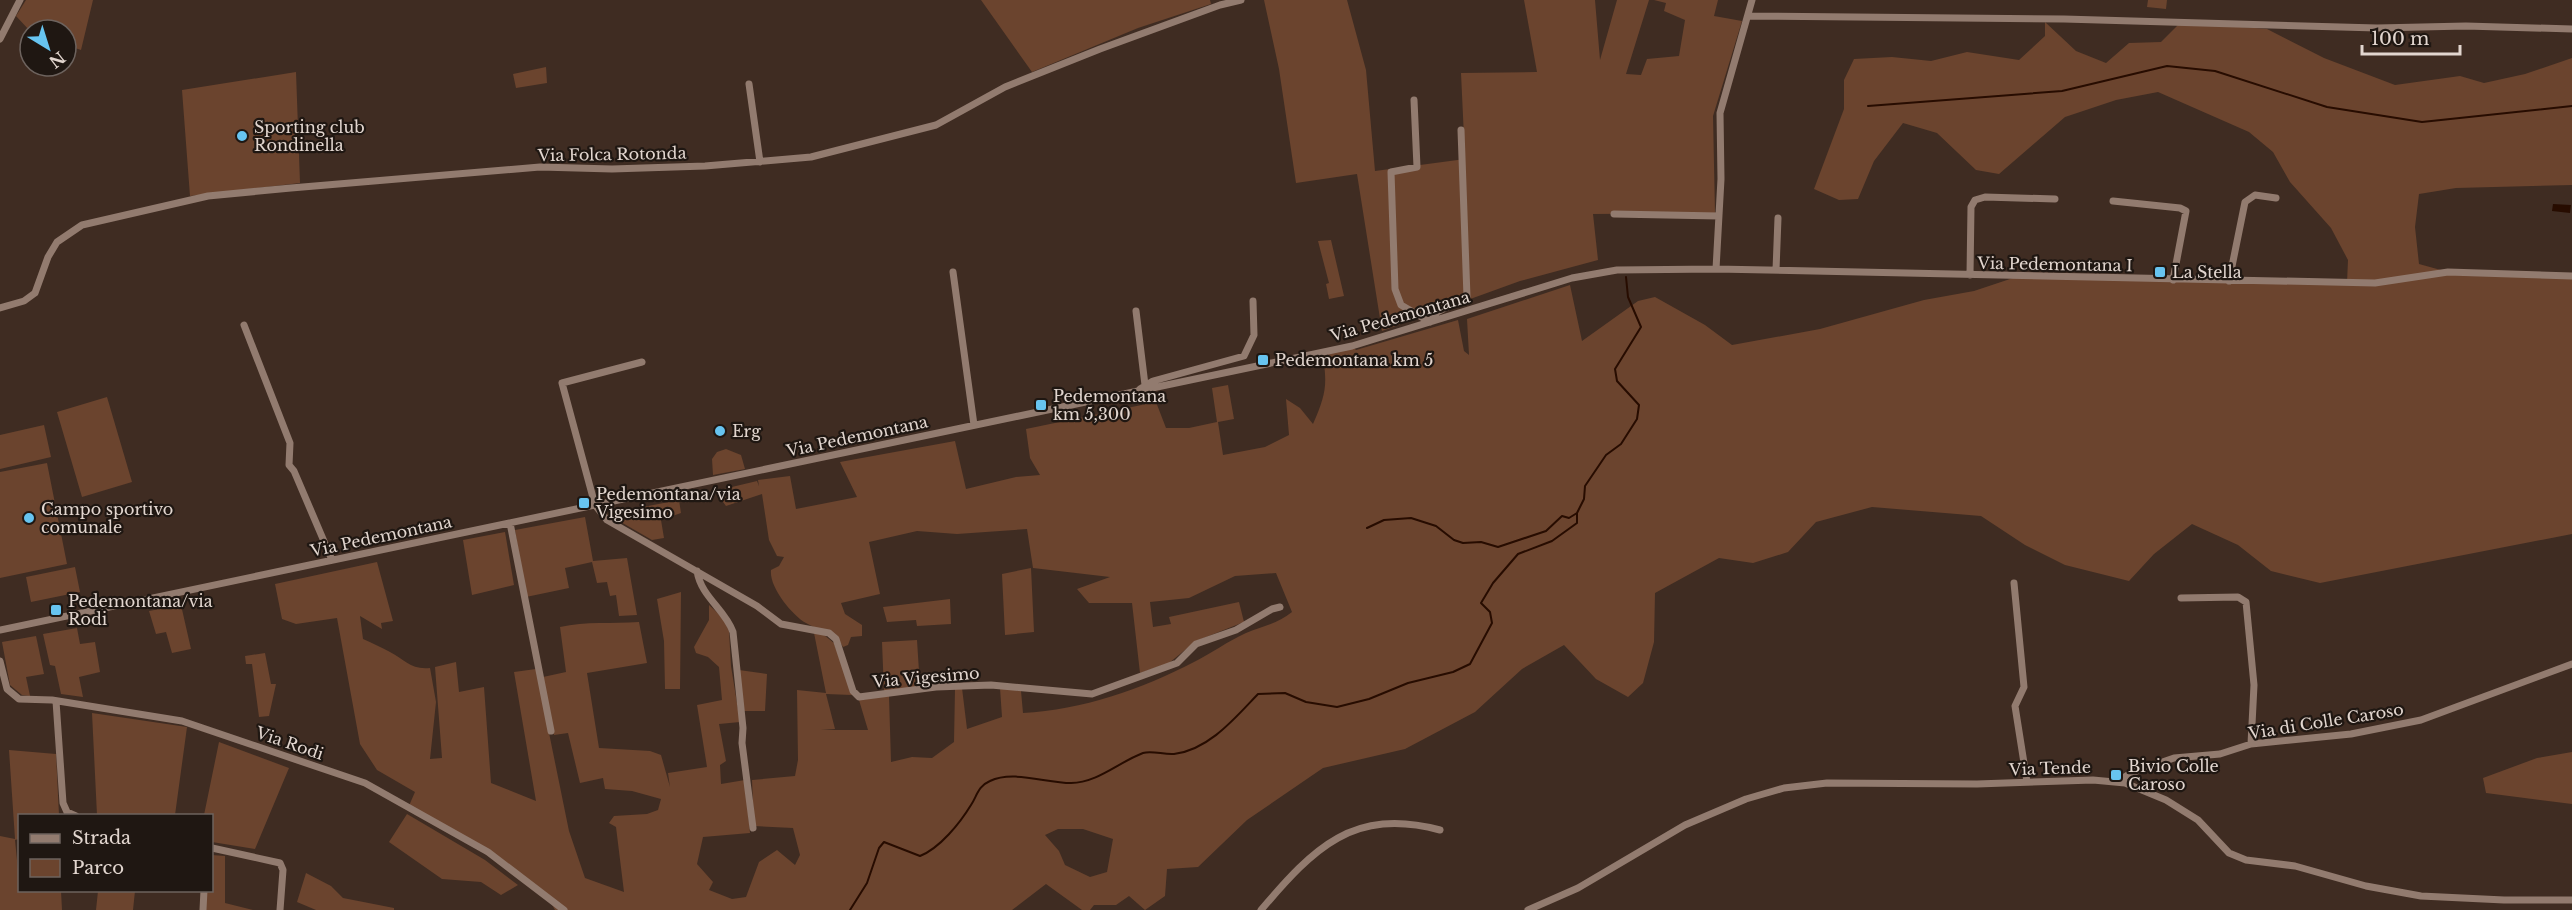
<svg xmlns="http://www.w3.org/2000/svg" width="2572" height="910" font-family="'Libre Baskerville',serif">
	<rect width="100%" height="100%" fill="#3f2c22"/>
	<path fill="#6b442e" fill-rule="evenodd" d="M26,0H93L81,50L66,45V30L30,31L16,16Z
		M981,0H1210L1211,4L1138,28L1032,72Z
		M1264,0H1347L1366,70L1375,171L1465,159L1461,73L1537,72L1524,0H1595L1600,60L1617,0H1649L1626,74L1641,75L1647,59L1679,56L1685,20L1664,11L1666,3L1654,0H1718L1714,16L1742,21L1713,116L1715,213L1593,214L1598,260L1520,281L1382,331L1357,174L1296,183L1279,69Z
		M2148,0H2167L2166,9L2147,7Z
		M2045,22L2076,51L2106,63L2129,43L2161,42L2181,22L2267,29L2324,58L2395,85L2460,76L2484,83L2525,74L2572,58V185L2456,188L2419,194L2415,227L2419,264L2448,272L2572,276V534L2320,583L2271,571L2238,545L2192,524L2154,554L2129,581L2065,565L2025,545L1981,516L1872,507L1816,522L1788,552L1753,563L1719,558L1655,593L1654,642L1643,683L1628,697L1596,679L1564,645L1522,669L1475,712L1405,749L1323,768L1247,820L1198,867L1167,869L1165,896L1145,910L1129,896L1116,905H1094L1090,910H1082L1046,884L1012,910H555L550,901L488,852L408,808L415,792L377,770L360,744L337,618L296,624L282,619L275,584L377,562L393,621L381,623L382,629L360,616L363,639C372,643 381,647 390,652C405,660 411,670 430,668L436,702L430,759L442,758L435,667L456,662L459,692L484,687L491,783L536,801L514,672L536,669L569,831L585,878L624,892L616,827L609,823L614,816L647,814L658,810L661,799L632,791L605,789L603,778L580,783L568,733L554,735L543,677L566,672L560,627C586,621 612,624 639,622L647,663L587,673L599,748L650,751L661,755L670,787L668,773L707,767L697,705L722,700L719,667L708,657L696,653L694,647L709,620V605L724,619L729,631L731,666L740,722L719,724L726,761L720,765L721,784L745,780L750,833L703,837L697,864L713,882L709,890L732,899L746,897L759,862L777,850L795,865L800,855L793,828L754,826L752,780L795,776L798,760L797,690L826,693L814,633L824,635L834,643L852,695L826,694L835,729L821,730H868L859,700L889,696L891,762L912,757L932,758L954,742L955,689L962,688L967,729L1002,717L1000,688L1021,691L1023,713C1082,710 1142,689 1194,662C1212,653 1228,641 1246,633C1263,626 1277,624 1292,612L1276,573L1235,576L1189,598L1150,602L1153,627L1171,624L1169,617L1239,602L1244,622L1196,641L1169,663L1140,673L1132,603H1089L1077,589L1110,577L1033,568L1027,529L957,534L917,531L869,542L880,594L841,603L845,614L862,625V636L851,637L848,645L843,647C831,625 824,634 806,623C792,615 769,587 771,570L779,566L784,557L777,556L769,540L762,494L726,506L715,491L757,481L759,486L758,480L790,476L796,509L857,497L840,462L955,441L966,489L1016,477L1040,475L1030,458L1026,429L1156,402L1166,428H1189L1217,422L1212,388L1228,385L1234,419L1218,422L1223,455L1265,447L1289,435L1286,399L1300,408L1313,424C1326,394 1328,384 1322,352L1352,346L1356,350L1458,320L1464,351L1469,355L1467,319L1570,285L1582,341L1638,301L1655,297L1705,325L1732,345L1820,329L1924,300L1974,291L2019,276L2347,283L2348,260L2331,228L2290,182L2273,152L2249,132L2158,92L2116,100L2065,117L1999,174L1976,170L1937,133L1903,123L1874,161L1858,199L1839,200L1814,189L1844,109V80L1854,59L1892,57L1931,61L1967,52L2019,60L2045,36ZM1058,829H1083L1113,839L1107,872L1090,877L1065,865L1059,851L1045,835Z
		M546,67L547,83L516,88L513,74Z
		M296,72L300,183L190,196L182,90Z
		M1331,240L1344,296L1329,299L1326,284L1329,283L1318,241Z
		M107,397L132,482L82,497L57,412Z
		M44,425L51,457L0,469V435Z
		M726,449L741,455L745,469L713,475L712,459L717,452Z
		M47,463L67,564L0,578V472Z
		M679,500L681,513L661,520L664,538L652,540L607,514Z
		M585,517L593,561L627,558L637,615L619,616L616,595L610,596L607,582L597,583L592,562L565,568L569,588L526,597L515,530Z
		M505,532L514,585L472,595L463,540Z
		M75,567L80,592L31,602L26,577Z
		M1031,568L1034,632L1005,635L1002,574Z
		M681,592L680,689H665L664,641L657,599Z
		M950,599L951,624L917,626L916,620L887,622L883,607Z
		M181,605L191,649L172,653L166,632L156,634L149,611Z
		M77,628L80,644L95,642L100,672L79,677L83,697L61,694L55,666L50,665L43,634Z
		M36,636L44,674L26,677L30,696L22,695L10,685L2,642Z
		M917,640L920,687L884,692L882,642Z
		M265,653L271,684H276L269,716L259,717L252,664H246L245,656Z
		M739,670L767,674L765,711H744Z
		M92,713L187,727L175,815H97Z
		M219,742L289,768L255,849L212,842V816L204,815Z
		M9,750L56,754L59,815L20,816L19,839L15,840L20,890L61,891L62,910H0V836L15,839Z
		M2572,752V804L2486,793L2483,778L2537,758Z
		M407,814L485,860L518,885L501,895L481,882L442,879L389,842Z
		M212,855L225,856V903L253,910H205V891L212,890Z
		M306,873L331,886L343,898L394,908V910H316L297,902Z
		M98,891H135L133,910H96Z"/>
	<path fill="#270c00" d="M2553,204L2571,205L2570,213L2552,211Z"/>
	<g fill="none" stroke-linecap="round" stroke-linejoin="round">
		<path stroke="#270c00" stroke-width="2" d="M1868,106L2062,91L2167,66L2215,71L2327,107L2422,122L2572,106
			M1367,528L1384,520L1411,518L1436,526L1454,540L1463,543L1481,542L1498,547L1546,531L1562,516L1569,518L1577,513
			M850,910L867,883L879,848L884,842L920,856C940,848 960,823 971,805C977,796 978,786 990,781C1013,770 1046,783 1071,783C1097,783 1119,762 1143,753C1152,750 1164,755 1174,754C1209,750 1236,717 1258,694L1285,693L1306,702L1337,707L1369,699L1408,683L1453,672L1470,664L1492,623L1490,612L1481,603L1493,583L1518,554L1552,541L1577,523V513L1584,499L1585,486L1606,455L1621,444L1637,419L1639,405L1617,381L1615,369L1641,327L1628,297L1626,277"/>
		<path stroke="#927b6f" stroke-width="7" d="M1748,16L2064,19L2377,28L2466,26L2572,29
			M0,39L20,0
			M749,84L760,162
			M1414,100L1417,167L1391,172L1395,289L1401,305L1430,322L1437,312L1467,297L1461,130
			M2113,201L2180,208L2186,211L2173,280
			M1614,214L1719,216
			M1716,269L1721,179L1720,113L1752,0
			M1776,270L1778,218
			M953,272L974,425
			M1970,275L1971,207L1975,200L1985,197L2055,199
			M2229,281L2245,202L2255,195L2276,198
			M0,308L24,301L35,293L48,257L57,242L82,225L208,196L291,188L540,167L612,169L705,166L811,157L936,125L1005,87L1100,49L1220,5L1241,0
			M1136,311L1145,385
			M244,325L290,443L289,465L294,471L332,560
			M642,362L562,383L595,505L607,520L757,606L781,624L829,633L836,639L853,691L859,697L936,687L991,685L1092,694L1177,663L1196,644L1236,630L1272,609L1280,607
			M1140,389L1153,381L1244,356L1254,335L1253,301
			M510,523L551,731
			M697,571C701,597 725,609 733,632L743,728L742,743L753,828
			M2014,583L2024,687L2015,706L2027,782
			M2181,598L2238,597L2246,602L2254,685L2251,744
			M0,630L1352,346L1572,278L1617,270L1716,269L2375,283L2448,272L2572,276
			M0,661L7,689L19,699L52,700L182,721L365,783L488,852L564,910
			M56,701L63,803L67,812L76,816
			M2117,782L2131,773L2174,758L2220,754L2251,744L2351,734L2421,720L2572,664
			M212,848L280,863L283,870L280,910
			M203,910L204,890
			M1261,910C1314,848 1353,807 1440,830
			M1528,910L1578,888L1685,825L1746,799L1784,788L1827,783L1977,784L2093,780L2125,783L2166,800L2198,820L2229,853L2246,860L2295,866L2366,886L2421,896L2504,900H2572"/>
	</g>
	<g fill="#67c4f0" stroke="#1f1712" stroke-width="2">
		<circle cx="242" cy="136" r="6"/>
		<rect x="2154" y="266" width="12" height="12" rx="3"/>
		<rect x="1257" y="354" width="12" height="12" rx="3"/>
		<rect x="1035" y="399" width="12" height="12" rx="3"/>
		<circle cx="720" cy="431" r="6"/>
		<rect x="578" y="497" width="12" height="12" rx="3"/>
		<circle cx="29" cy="518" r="6"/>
		<rect x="50" y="604" width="12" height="12" rx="3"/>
		<rect x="2110" y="769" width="12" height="12" rx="3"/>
	</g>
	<g text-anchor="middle" stroke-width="4.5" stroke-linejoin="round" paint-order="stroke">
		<g font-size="16" fill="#e2d6cf" stroke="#1f1712" text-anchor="start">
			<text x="254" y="133">Sporting club<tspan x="254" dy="18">Rondinella</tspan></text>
			<text x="2172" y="278">La Stella</text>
			<text x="1275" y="366">Pedemontana km 5</text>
			<text x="1053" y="402">Pedemontana<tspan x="1053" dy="18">km 5,300</tspan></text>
			<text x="732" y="437">Erg</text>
			<text x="596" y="500">Pedemontana/via<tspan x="596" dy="18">Vigesimo</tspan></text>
			<text x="41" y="515">Campo sportivo<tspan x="41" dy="18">comunale</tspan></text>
			<text x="68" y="607">Pedemontana/via<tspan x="68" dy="18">Rodi</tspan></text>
			<text x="2128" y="772">Bivio Colle<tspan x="2128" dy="18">Caroso</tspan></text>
		</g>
		<g font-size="16" fill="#e2d6cf" stroke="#1f1712">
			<text transform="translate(612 154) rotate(-1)" y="6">Via Folca Rotonda</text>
			<text transform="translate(2055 264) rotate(1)" y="6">Via Pedemontana I</text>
			<text transform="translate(1400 316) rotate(-16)" y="6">Via Pedemontana</text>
			<text transform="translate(857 436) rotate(-12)" y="6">Via Pedemontana</text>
			<text transform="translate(381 536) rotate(-12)" y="6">Via Pedemontana</text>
			<text transform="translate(926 677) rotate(-5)" y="6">Via Vigesimo</text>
			<text transform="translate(2326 721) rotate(-9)" y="6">Via di Colle Caroso</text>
			<text transform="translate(290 743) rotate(19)" y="6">Via Rodi</text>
			<text transform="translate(2050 768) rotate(-2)" y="6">Via Tende</text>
		</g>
	</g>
	<rect x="18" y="814" width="195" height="78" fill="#1f1712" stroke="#6d635e" stroke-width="1.5"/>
	<rect x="30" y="834" width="30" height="9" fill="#927b6f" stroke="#6d635e" stroke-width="1.5"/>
	<text x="72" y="844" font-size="18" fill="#e2d6cf">Strada</text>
	<rect x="30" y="859" width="30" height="18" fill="#6b442e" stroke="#6d635e" stroke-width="1.5"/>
	<text x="72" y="874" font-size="18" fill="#e2d6cf">Parco</text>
	<g transform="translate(48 48) rotate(142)"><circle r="28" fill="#1f1712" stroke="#6d635e" stroke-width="1.5"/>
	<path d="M0-4.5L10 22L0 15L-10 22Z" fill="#67c4f0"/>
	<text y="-9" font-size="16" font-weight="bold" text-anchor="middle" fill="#e2d6cf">N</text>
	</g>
	<path d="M2362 45v9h98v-9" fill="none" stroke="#e2d6cf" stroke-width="3"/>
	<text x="2371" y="45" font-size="18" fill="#e2d6cf" stroke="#1f1712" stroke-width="4.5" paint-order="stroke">100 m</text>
</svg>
